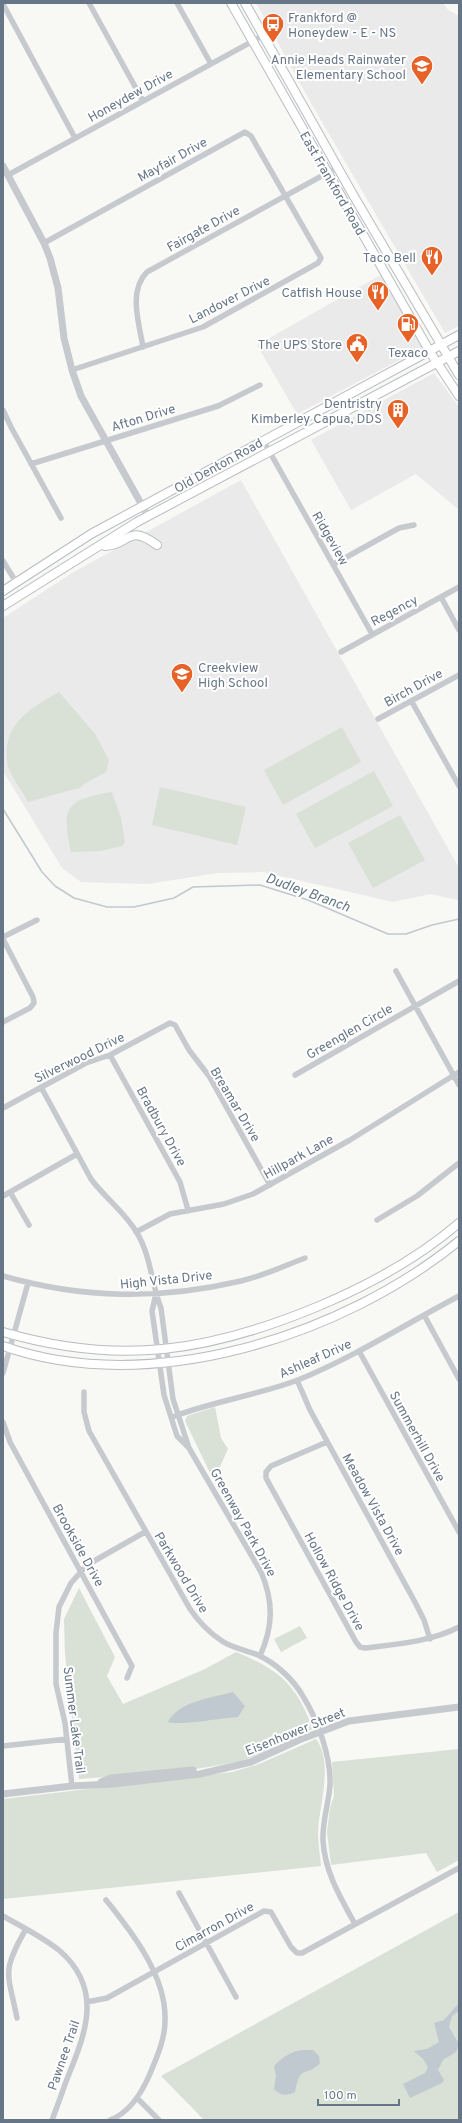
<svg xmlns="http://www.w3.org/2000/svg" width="462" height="2123" font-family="Overpass,sans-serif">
	<rect width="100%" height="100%" fill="#f8f8f5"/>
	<path fill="#e9eae9" d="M256,3H443L448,10L459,16V326L445,333L311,103Z
		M381,275L422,348L297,414L257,345Z
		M434,373L459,407V510L416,474L351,510L311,440Z
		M241,480L459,868V900L430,894L393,902L263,872L217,873L148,884L81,882L62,868L3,771V618L72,573Z"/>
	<path fill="#d9e0d6" d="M59,692L95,734L109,760L106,772L82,785V787L28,802C22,791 13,779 8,767C0,725 29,709 59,692Z
		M342,727L361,762L283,805L264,770Z
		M374,771L393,806L315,848L296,814Z
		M160,787L246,807L237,845L152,825Z
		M112,792L121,818L125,842L122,846L101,851L71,852C61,806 66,800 112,792Z
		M400,815L425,860L373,888L348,843Z
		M215,1407L221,1438L228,1449L218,1471L211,1475L185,1421L187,1416Z
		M79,1588L115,1657L107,1676L123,1704L205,1669L236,1652C280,1670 296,1684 313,1729C289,1739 266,1755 240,1761C188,1773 133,1775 79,1779L65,1653L64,1619Z
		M300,1626L307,1638L281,1652L274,1639Z
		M316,1739C334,1762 319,1806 318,1832C318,1843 320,1855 321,1866L3,1899V1799L232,1772L259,1764Z
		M459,1749V1860L437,1872L426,1853L331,1865L327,1832L330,1808L334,1796L332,1762Z
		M459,1912V2120H204L161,2076Z"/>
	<path fill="#c0c9cf" d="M233,1692L245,1706L238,1717C221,1718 179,1726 168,1722C179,1701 211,1698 233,1692Z
		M459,2003V2011L452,2016L449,2027L459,2044L456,2052L443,2060L438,2070L444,2080L442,2083L410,2098L403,2084L425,2073L428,2067L423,2059L414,2051L427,2049L439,2042L434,2023L444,2020Z
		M303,2050H313L319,2056L320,2063C305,2079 301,2062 295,2092C287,2096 280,2096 274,2089L276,2076L274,2066C283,2057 291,2051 303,2050Z"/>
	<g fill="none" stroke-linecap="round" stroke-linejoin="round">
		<path stroke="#c0c9cf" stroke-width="1.5" d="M3,809L42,872L55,886L74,898L107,907H134L174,898L193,887L260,885L308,900L388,934H406L432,925L459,919"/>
		<g stroke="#b8bdc2" stroke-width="10">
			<path id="secondary" d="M231,3L430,352L459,396
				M245,3L352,193L459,375
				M105,546C130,545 127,523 157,545
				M3,591L91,534L459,335
				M3,606L137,522L459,351
				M3,1332C119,1366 209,1352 319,1306C369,1285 417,1259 459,1223
				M3,1346C150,1398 342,1336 459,1241"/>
		</g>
		<path stroke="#c6c9cd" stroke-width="5.5" d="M89,3L143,101
			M177,3L211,64
			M3,4L75,138
			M8,175L262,36
			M44,243L245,132L251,136L321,258L318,263L203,327L72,370
			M143,347C139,323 128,291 147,272L338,167
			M3,410L11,427L61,518
			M263,440L372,634
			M31,464L218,406L260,385
			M3,561L16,582
			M334,564L399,528L414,525
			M441,597L459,630
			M341,652L459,587
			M412,702L459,786
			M378,719L459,675
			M3,937L37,920
			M3,939L33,997L34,1003L30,1008L3,1022
			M396,971L459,1085
			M110,1055L180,1182L188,1210
			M295,1075L459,981
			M41,1087L91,1179C105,1198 125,1212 137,1233C151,1256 151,1283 161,1308L173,1399L189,1448
			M3,1108L86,1063L110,1055L170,1023L175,1025L189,1050L209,1076L270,1185
			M10,1192L29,1225
			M3,1196L77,1154
			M377,1220L417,1196L459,1163
			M136,1232L170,1214L224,1204L253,1194L350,1140L459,1072
			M3,1276C84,1299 159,1300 241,1281C263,1276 284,1266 305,1258
			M156,1294L152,1311L164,1395L177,1436L189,1448L261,1572C274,1602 273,1627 260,1656
			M424,1315L459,1379
			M359,1351L459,1532
			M3,1373L28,1283
			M297,1380L310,1410L416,1604L424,1620L430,1639
			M84,1392V1412L89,1431L190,1609C199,1622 208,1632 222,1641C232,1648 246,1650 258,1655C277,1664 294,1680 304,1698C318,1721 331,1757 330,1784C329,1803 322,1821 323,1841C325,1872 340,1897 355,1924
			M175,1416C215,1401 258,1395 298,1380C354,1357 406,1324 459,1296
			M3,1422L10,1442L132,1666L127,1678
			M327,1442L271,1466L266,1472V1478L356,1642L360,1647L365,1648C397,1644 430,1642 459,1627
			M3,1746L67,1739
			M72,1786L65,1723L56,1684V1633L59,1607L71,1583L87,1565L145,1532
			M179,1893L236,1997
			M106,1900C132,1932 167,1977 165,2021C165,2040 156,2059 149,2076C141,2094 129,2113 110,2120
			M3,1916C22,1927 43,1937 60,1951C102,1988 87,2030 69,2074C63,2089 58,2105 52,2120
			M87,2002L107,1998L264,1911L271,1912L291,1947L297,1953H302L459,1868
			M17,2018C8,1973 1,1972 26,1929
			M137,2098L159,2120"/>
		<path stroke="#c6c9cd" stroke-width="7" d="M3,166L44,243L50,258L58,288L64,338L72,370L81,396L148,516
			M101,1782L111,1778L193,1770
			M3,1794L72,1786L113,1784L200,1774L251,1762L299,1740L349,1721L459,1707"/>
		<use href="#secondary" stroke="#fff" stroke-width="8"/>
	</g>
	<defs>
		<g id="bus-pin" transform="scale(1.15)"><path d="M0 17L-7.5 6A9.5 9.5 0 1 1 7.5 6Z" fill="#e66227" stroke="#fff"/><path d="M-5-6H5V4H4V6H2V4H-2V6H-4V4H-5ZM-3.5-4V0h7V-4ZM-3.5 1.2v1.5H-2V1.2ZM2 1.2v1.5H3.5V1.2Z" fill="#fff"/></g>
		<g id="school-pin" transform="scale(1.15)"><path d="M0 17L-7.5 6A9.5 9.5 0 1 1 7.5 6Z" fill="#e66227" stroke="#fff"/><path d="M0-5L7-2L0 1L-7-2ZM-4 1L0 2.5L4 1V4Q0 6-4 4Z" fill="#fff"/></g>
		<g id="restaurant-pin" transform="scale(1.15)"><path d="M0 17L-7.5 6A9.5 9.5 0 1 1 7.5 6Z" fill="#e66227" stroke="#fff"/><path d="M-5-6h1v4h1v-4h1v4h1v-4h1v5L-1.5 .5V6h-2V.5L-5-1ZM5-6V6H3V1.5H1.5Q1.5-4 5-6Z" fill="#fff"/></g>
		<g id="fuel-pin" transform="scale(1.15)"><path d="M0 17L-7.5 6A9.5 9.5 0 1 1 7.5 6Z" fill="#e66227" stroke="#fff"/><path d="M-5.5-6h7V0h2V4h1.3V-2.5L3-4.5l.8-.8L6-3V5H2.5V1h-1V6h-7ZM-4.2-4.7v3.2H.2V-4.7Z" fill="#fff"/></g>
		<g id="civic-pin" transform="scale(1.15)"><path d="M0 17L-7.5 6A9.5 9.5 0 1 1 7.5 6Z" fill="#e66227" stroke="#fff"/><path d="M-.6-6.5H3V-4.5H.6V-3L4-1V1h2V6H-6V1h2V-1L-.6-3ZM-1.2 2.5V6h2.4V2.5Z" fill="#fff"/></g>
		<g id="building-pin" transform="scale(1.15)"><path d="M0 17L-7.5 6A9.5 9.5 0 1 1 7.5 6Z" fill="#e66227" stroke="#fff"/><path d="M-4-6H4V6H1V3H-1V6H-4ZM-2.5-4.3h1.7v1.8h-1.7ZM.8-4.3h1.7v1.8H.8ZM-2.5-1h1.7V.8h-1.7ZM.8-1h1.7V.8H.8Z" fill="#fff"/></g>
	</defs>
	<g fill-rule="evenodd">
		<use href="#bus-pin" x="273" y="24"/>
		<use href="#school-pin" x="422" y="66"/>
		<use href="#restaurant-pin" x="432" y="257"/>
		<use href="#restaurant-pin" x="378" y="292"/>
		<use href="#fuel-pin" x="408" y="324"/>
		<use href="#civic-pin" x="357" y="344"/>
		<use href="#building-pin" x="398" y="410"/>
		<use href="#school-pin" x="182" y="674"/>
	</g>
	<g text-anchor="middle" stroke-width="4" stroke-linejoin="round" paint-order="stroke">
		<g font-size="13" fill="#677687" stroke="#fff" text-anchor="end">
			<text x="288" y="22" text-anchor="start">Frankford @<tspan x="288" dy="15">Honeydew - E - NS</tspan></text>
			<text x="406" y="64">Annie Heads Rainwater<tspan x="406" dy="15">Elementary School</tspan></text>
			<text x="416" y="262">Taco Bell</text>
			<text x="362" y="297">Catfish House</text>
			<text x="342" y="349">The UPS Store</text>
			<text x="408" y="357" text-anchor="middle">Texaco</text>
			<text x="382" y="408">Dentristry<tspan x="382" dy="15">Kimberley Capua, DDS</tspan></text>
			<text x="198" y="672" text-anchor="start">Creekview<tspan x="198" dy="15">High School</tspan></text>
		</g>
		<g font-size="13" fill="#677687" stroke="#fff">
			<text transform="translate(130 95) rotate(-29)" y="5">Honeydew Drive</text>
			<text transform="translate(172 159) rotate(-29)" y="5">Mayfair Drive</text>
			<text transform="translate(333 183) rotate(60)" y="5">East Frankford Road</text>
			<text transform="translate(203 228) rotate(-29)" y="5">Fairgate Drive</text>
			<text transform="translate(229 299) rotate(-27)" y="5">Landover Drive</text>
			<text transform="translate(143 417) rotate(-17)" y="5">Afton Drive</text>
			<text transform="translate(218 465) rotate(-29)" y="5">Old Denton Road</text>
			<text transform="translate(331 538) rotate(60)" y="5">Ridgeview</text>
			<text transform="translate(394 610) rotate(-28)" y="5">Regency</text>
			<text transform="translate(413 687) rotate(-29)" y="5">Birch Drive</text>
			<text transform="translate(349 1031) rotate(-30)" y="5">Greenglen Circle</text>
			<text transform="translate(79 1057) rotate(-26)" y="5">Silverwood Drive</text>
			<text transform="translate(236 1104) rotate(59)" y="5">Breamar Drive</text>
			<text transform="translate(162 1126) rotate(61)" y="5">Bradbury Drive</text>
			<text transform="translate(298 1156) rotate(-29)" y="5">Hillpark Lane</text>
			<text transform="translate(166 1279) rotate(-6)" y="5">High Vista Drive</text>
			<text transform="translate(315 1358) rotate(-24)" y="5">Ashleaf Drive</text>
			<text transform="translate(418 1436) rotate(61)" y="5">Summerhill Drive</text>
			<text transform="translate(374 1504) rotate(61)" y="5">Meadow Vista Drive</text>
			<text transform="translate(244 1522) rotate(61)" y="5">Greenway Park Drive</text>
			<text transform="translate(79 1545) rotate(61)" y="5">Brookside Drive</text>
			<text transform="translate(182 1572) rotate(59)" y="5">Parkwood Drive</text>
			<text transform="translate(335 1581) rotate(61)" y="5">Hollow Ridge Drive</text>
			<text transform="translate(75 1720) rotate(83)" y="5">Summer Lake Trail</text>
			<text transform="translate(295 1731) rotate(-22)" y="5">Eisenhower Street</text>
			<text transform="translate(214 1926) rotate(-29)" y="5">Cimarron Drive</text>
			<text transform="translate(63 2055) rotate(-71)" y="5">Pawnee Trail</text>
		</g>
		<g font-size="14" font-style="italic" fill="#637783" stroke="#fff">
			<text transform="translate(308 892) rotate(20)" y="5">Dudley Branch</text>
		</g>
	</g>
	<rect width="462" height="2123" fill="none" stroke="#677687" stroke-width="8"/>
	<path d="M318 2099v6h81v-6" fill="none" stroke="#677687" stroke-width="2"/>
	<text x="324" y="2099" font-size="12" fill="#677687" stroke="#ffffff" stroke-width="3" paint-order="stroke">100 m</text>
</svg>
